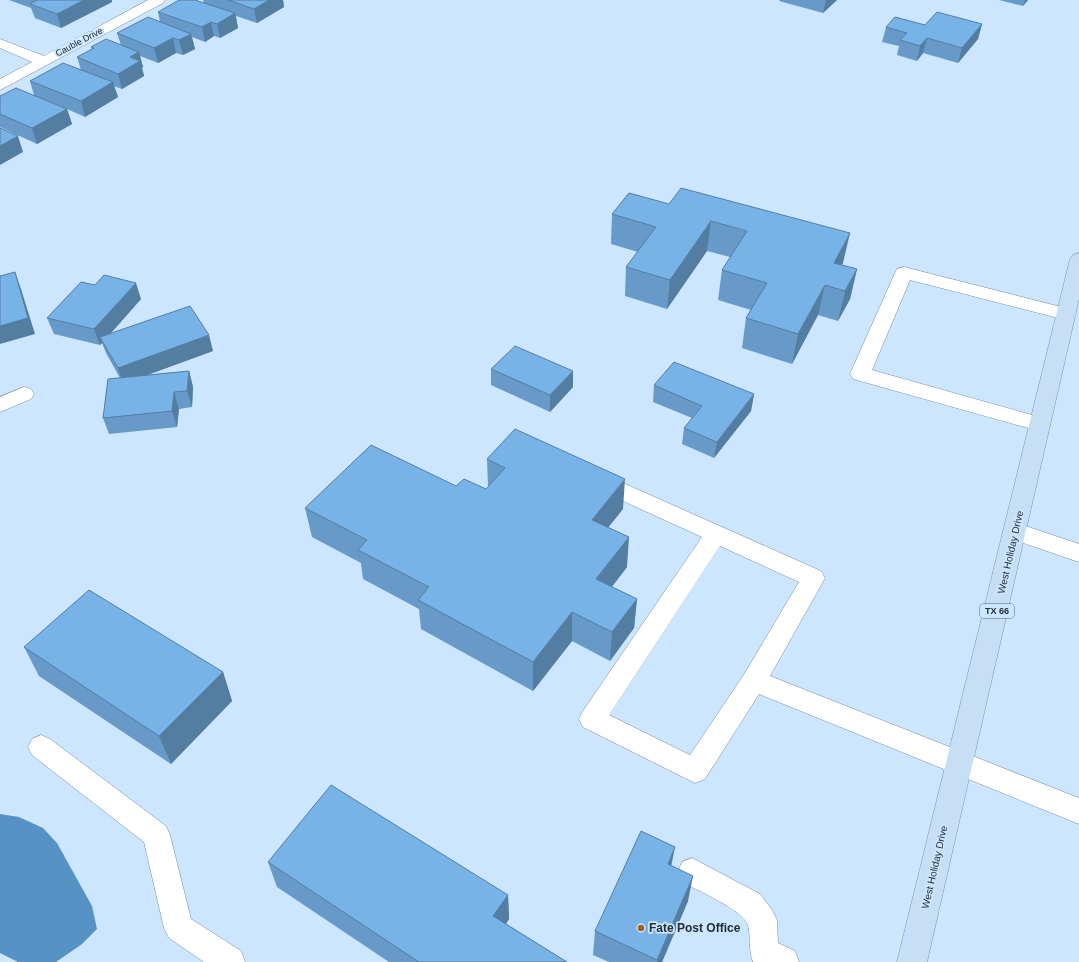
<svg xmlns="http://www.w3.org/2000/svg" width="1079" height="962" font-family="Helvetica,sans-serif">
	<rect width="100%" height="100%" fill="#cce6ff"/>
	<path fill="#5792c5" d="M0,814L19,817L43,828L57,843L92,906L97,929L82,944L56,962H18L0,953Z"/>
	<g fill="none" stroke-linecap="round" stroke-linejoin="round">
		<g stroke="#738ba2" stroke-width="1">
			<path id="minor" d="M148,0H165L163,3L0,90V79L32,62L0,48V39L44,56Z
				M904,267L1073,310L1076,314L1073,318L1066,320L910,280L872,370L1046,419L1050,424L1046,429L1039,431L853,379L850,374L895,273L897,269Z
				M24,387L31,389L34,394L31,399L0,412V397Z
				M596,471L821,571L825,578L770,676L1079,798V824L759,694L705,779L695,783L583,727L579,719L583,711L702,537L588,485L585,479L588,473ZM720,546L799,582L745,673L690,755L609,715Z
				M1014,522L1079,544V562L1006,537L1003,531L1006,525Z
				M41,735L50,739L166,826L170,835L191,919L241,951L245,962H204L169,938L164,928L144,842L32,755L28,747L32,739Z
				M692,858L760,894L772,910L777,920L778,943L795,951L799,962H753C748,947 751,938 748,925C743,910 697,890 682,882L678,872L682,862Z"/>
		</g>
		<g stroke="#7593ae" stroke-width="1">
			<path id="major" d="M1079,253V299L927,962H897L1070,259L1073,255Z"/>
		</g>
		<use href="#minor" fill="#fff" fill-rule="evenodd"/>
		<use href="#major" fill="#c7dff5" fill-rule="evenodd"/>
	</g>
	<path fill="#679ac8" d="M9,0H112V2L61,28L35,18L31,8Z
		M203,0H283L284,7L257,23L236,16L238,28L220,38L214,36L205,42L192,37L195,49L183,55L176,53L158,63L140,56L143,67L142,68L144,76L122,89L114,86L118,97L85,117L67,109L72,124L37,144L0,127V96L34,95L30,81L81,70L77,57L92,50L91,47L121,45L117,33L160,22L158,12L204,3Z
		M780,0H837L823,13L779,1Z
		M999,0H1028L1023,6Z
		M982,24L978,39L958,63L923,53L917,61L897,55L899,46L882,42L886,27L925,25Z
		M629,193L843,263L842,265L857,269L850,299L838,321L818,315L792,364L742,348L746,318L751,310L718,300L722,270L730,257L707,251L667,309L625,296L626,267L638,252L611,244L612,214Z
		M141,299L111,333L213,351L146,375L189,371L193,387L192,407L179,409L177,427L109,434L103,418L120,378L106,353L102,343L100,345L54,334L47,318Z
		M491,369L573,387L550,412L491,385Z
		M654,385L754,394L751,411L714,458L682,444L684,428L692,418L653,402Z
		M487,459L623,509L608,527L627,567L612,587L637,599L634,628L610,661L572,641L533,691L421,629L419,609L363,579L361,563L312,537L305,508L456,486L486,489L488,487Z
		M24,647L223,672L232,701L171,764L39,676Z
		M268,862L508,895L509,919L506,924L567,962H389L277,887Z
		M672,866L688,901L662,962H609L593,955L595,931Z"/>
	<path fill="#547da2" d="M84,0H112V2L61,28L57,14Z
		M269,0H283L284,7L257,23L254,9Z
		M826,0H837L823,13Z
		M1025,0H1028L1023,6Z
		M235,13L238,28L220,38L217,24Z
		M211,22L214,36L205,42L202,27Z
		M982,24L978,39L958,63L962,48Z
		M191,34L195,49L183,55L179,40Z
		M173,38L176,53L158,63L154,48Z
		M927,38L923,53L917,61L920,46Z
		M139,52L143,67L142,68L144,76L122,89L118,74L130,57Z
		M113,82L118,97L85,117L81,101Z
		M67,109L72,124L37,144L32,128Z
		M18,136L23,152L0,165V146Z
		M711,221L707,251L667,309L670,280Z
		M850,233L843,263L830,287L834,263Z
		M857,269L850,299L838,321L845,291Z
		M15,272L21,289L35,334L0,344V326Z
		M136,283L141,299L103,342L100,337L102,343L100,345L94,329Z
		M825,285L818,315L792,364L798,334Z
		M209,335L213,351L123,384L118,368Z
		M189,371L193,387L192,407L187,391Z
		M573,371V387L550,412V395Z
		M174,392L179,409L177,427L172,411Z
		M754,394L751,411L714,458L717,442Z
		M625,479L623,509L591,549L592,520Z
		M629,537L627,567L595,608L596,579Z
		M637,599L634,628L610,661L612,632Z
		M572,612V641L533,691V662Z
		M223,672L232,701L171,764L159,736Z
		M675,847L670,872L668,864Z
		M693,876L688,901L662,962H657Z
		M508,895L509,919L495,940L493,916Z"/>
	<path fill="#78b3e8" stroke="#547da2" d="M37,0H84L57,14L30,4Z
		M179,0H195L235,13L217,24L211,22L202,27L158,12Z
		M228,0H269L254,9Z
		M937,12L982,24L962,48L927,38L920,46L900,40L907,33L886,27L895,17L925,25Z
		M148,17L191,34L179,40L173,38L154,48L117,33Z
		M106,39L139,52L130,57L140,61L118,74L77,57L94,48L91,47Z
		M63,63L113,82L81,101L30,81Z
		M16,88L67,109L32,128L0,114V96Z
		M0,128L18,136L0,146Z
		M681,188L850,233L834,263L857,269L845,291L825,285L798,334L746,318L767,283L722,270L747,231L711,221L670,280L626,267L656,227L612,214L629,193L669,204Z
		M15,272L28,318L0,326V276Z
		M104,275L136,283L94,329L47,318L81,282L95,285Z
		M190,306L209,335L118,368L100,337Z
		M515,346L573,371L550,395L491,369Z
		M674,362L754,394L717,442L684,428L702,406L654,385Z
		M189,371L187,391L174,392L172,411L103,418L108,379Z
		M515,429L625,479L592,520L629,537L596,579L637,599L612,632L572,612L533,662L418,600L429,587L358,550L367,540L305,508L371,445L456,486L464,479L486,489L505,468L487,459Z
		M89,590L223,672L159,736L24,647Z
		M331,785L508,895L493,916L567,962H419L268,862Z
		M641,831L675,847L668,864L693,876L657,960L595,931Z"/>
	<circle fill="#9e6522" stroke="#cce6ff" stroke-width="1.5" cx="641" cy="928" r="4"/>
	<g text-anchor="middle" stroke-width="3.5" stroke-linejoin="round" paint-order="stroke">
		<g font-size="9" fill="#242e37" stroke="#cce6ff">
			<text transform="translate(79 42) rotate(-28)" y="3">Cauble Drive</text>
		</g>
		<rect fill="#cce6ff" stroke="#566573" stroke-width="1" x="980" y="604" width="34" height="14" rx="3"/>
		<g font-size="9" font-weight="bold" fill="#242e37">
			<text x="997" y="614">TX 66</text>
		</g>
		<g font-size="10" fill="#242e37" stroke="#cce6ff">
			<text transform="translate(1010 552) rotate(-77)" y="4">West Holiday Drive</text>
			<text transform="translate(934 867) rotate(-77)" y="4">West Holiday Drive</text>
		</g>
		<g font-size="12" font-weight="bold" fill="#242e37" stroke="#cce6ff" text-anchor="start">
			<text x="649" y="932">Fate Post Office</text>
		</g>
	</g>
</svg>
